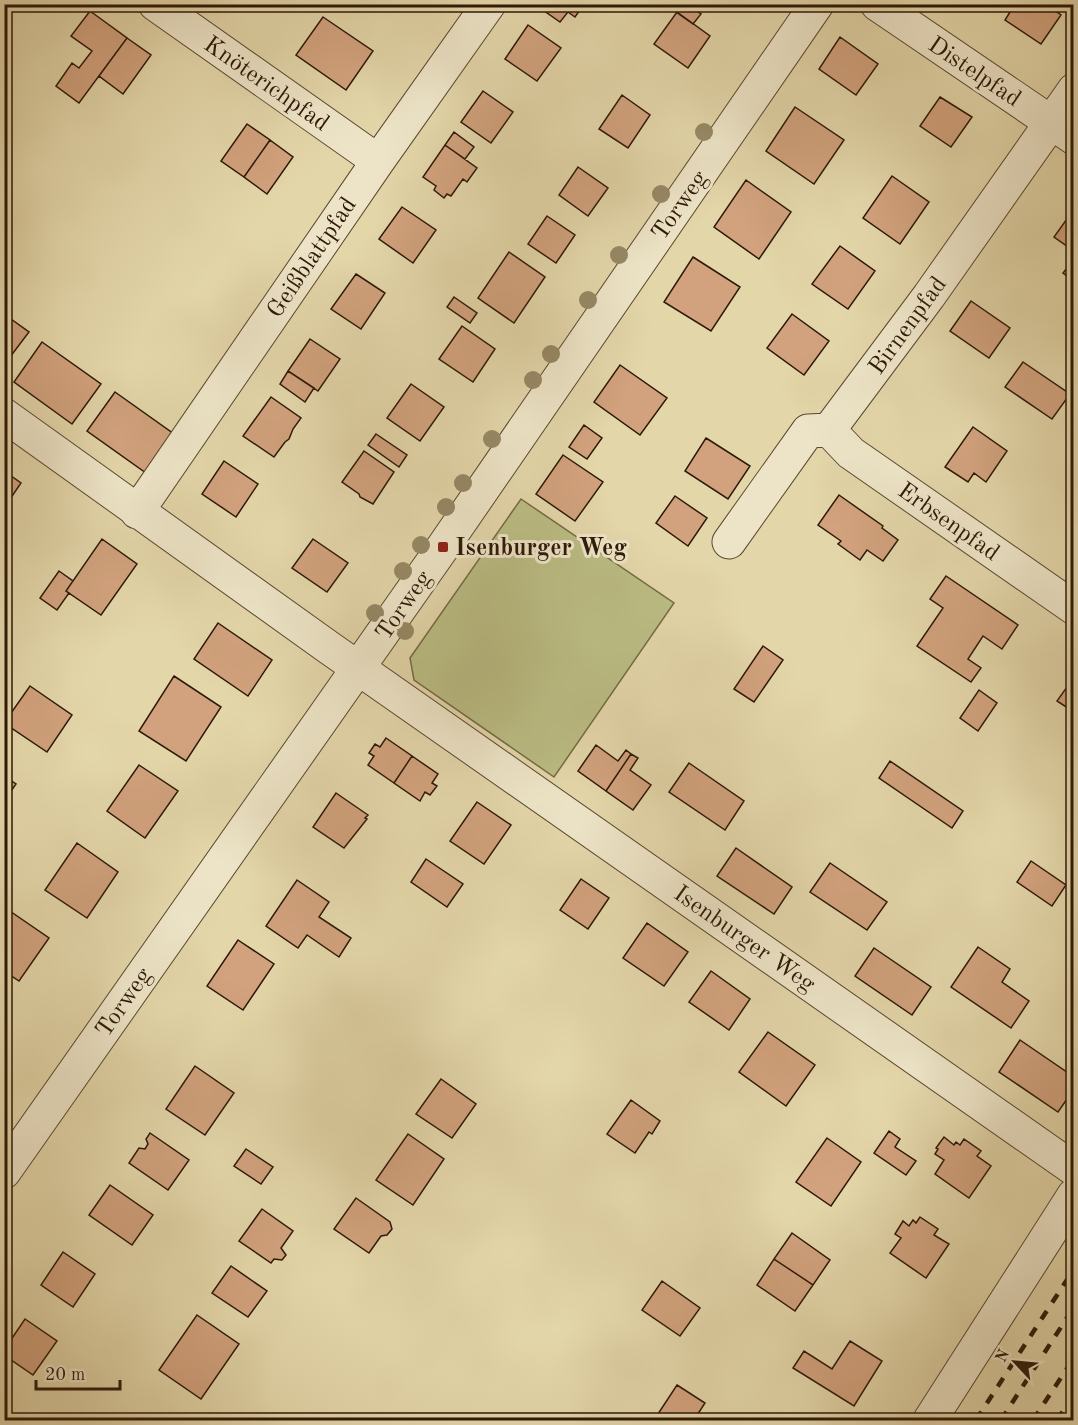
<svg xmlns="http://www.w3.org/2000/svg" width="1078" height="1425" font-family="'Old Standard TT',serif">
	<rect width="100%" height="100%" fill="#e3d6a9"/>
	<filter id="stains"><feTurbulence type="fractalNoise" baseFrequency=".00333" numOctaves="4"/><feColorMatrix values="0 0 0 0 .2 0 0 0 0 .09 0 0 0 0 .02 0 0 0 .5 -.17"/></filter>
	<radialGradient id="worn" r=".72"><stop offset=".6" stop-color="#630" stop-opacity="0"/><stop offset="1" stop-color="#630" stop-opacity=".3"/></radialGradient>
	<path fill="#babc83" stroke="#746a46" stroke-width="1.5" d="M521,499L674,603L554,777L414,680L410,658Z"/>
	<path fill="#d1a27d" stroke="#2d1808" stroke-width="1.5" d="M542,4H557L568,12L560,22L540,8Z
		M557,4H584L575,17Z
		M687,4L701,14L693,24L666,5Z
		M1015,4H1046L1061,15L1041,44L1005,20Z
		M90,11L127,38L79,103L56,86L72,63L79,68L92,51L71,36Z
		M677,12L710,36L688,68L654,44Z
		M323,17L373,51L346,90L296,55Z
		M528,25L561,48L537,81L505,59Z
		M840,37L878,64L856,95L819,69Z
		M127,38L151,55L123,94L99,76Z
		M483,91L513,112L491,143L461,122Z
		M622,95L650,115L628,148L599,129Z
		M940,97L972,117L951,147L920,126Z
		M795,107L844,140L814,184L766,151Z
		M247,124L270,140L244,177L221,161Z
		M454,132L474,147L465,159L445,145Z
		M270,140L293,157L267,194L244,177Z
		M445,145L477,168L467,182L463,179L451,196L447,194L444,198L434,190L436,186L423,177Z
		M578,167L608,188L588,216L559,195Z
		M892,176L929,202L900,244L863,218Z
		M746,180L791,212L759,259L714,227Z
		M402,207L436,230L413,263L379,239Z
		M1074,209V251L1054,237Z
		M547,216L575,235L556,263L528,244Z
		M840,246L875,271L848,309L812,284Z
		M509,252L545,277L514,323L478,298Z
		M693,257L740,287L711,331L664,302Z
		M1074,259V281L1063,273Z
		M356,274L385,293L361,329L331,309Z
		M454,297L477,313L470,323L447,307Z
		M971,301L1010,328L989,358L950,331Z
		M4,314L29,332L4,365Z
		M792,314L829,341L804,375L767,348Z
		M462,326L495,349L473,382L439,359Z
		M310,339L340,359L318,391L288,371Z
		M42,342L101,384L72,424L14,382Z
		M1023,362L1070,394L1052,419L1005,387Z
		M620,365L667,398L640,435L594,402Z
		M288,371L314,388L305,402L280,384Z
		M411,384L444,407L420,441L387,418Z
		M115,392L174,434L146,473L87,431Z
		M271,397L301,418L293,429L289,439L285,442L274,457L243,436Z
		M584,425L602,438L587,459L569,447Z
		M973,427L1007,451L986,482L974,473L968,482L945,467Z
		M376,434L407,455L399,467L368,445Z
		M706,438L750,466L728,499L685,471Z
		M364,451L394,472L373,504L360,497L359,494L342,482Z
		M563,455L603,482L575,521L536,494Z
		M224,461L258,484L236,517L202,494Z
		M4,471L21,483L4,508Z
		M839,495L883,526L882,528L898,540L883,561L867,550L860,560L838,544L841,541L818,525Z
		M675,496L707,518L688,546L656,523Z
		M102,539L137,564L101,615L66,591Z
		M313,539L348,563L327,592L292,568Z
		M59,571L73,581L66,591L69,593L57,610L40,598Z
		M946,576L1018,625L1002,649L983,636L968,659L981,668L971,682L917,646L943,608L930,599Z
		M218,623L272,660L248,696L194,659Z
		M763,646L783,660L754,702L734,689Z
		M174,676L221,707L186,761L139,731Z
		M1074,677V712L1057,701Z
		M30,686L72,715L47,752L4,723Z
		M979,690L997,703L978,731L960,718Z
		M386,738L412,756L394,783L368,765L374,756L369,753L375,744L380,747Z
		M596,745L618,761L626,750L631,754L606,791L578,771Z
		M631,754L638,758L630,770L651,785L633,810L606,791Z
		M412,756L438,774L432,783L437,786L430,795L425,792L420,801L394,783Z
		M890,761L963,811L952,828L879,778Z
		M689,763L744,801L725,830L669,792Z
		M139,765L178,791L145,838L107,811Z
		M4,776L16,784L4,801Z
		M336,793L368,815L365,818L367,819L344,848L313,827Z
		M477,802L511,825L484,864L450,841Z
		M77,843L118,872L87,918L45,890Z
		M736,848L792,887L774,914L717,876Z
		M426,859L463,884L447,907L411,882Z
		M1031,861L1066,885L1052,906L1017,882Z
		M830,863L887,902L867,930L810,892Z
		M581,879L609,898L588,929L560,910Z
		M297,880L329,902L319,917L351,938L339,957L307,935L298,948L266,926Z
		M4,907L49,938L19,981L4,971Z
		M647,923L688,952L664,986L623,958Z
		M238,940L274,964L243,1010L207,986Z
		M978,947L1010,969L1002,982L1029,1001L1011,1028L951,987Z
		M874,948L931,987L912,1015L855,976Z
		M711,971L750,999L729,1030L689,1002Z
		M768,1032L815,1065L786,1106L739,1072Z
		M1020,1040L1074,1077V1089L1058,1112L999,1072Z
		M195,1066L234,1093L205,1135L166,1109Z
		M441,1079L476,1104L452,1138L416,1114Z
		M631,1100L660,1121L652,1134L649,1132L635,1153L607,1134Z
		M889,1131L900,1139L895,1147L916,1161L906,1175L874,1153Z
		M150,1133L189,1160L168,1190L129,1163L139,1148L145,1149L148,1144L146,1139Z
		M408,1134L444,1159L413,1205L376,1180Z
		M944,1137L954,1145L956,1142L960,1145L964,1139L981,1151L977,1156L991,1166L969,1198L935,1174L944,1160L935,1154L938,1149L936,1148Z
		M827,1138L861,1162L831,1206L796,1182Z
		M246,1149L273,1167L261,1184L234,1166Z
		M110,1185L153,1215L132,1245L89,1215Z
		M356,1198L390,1222L392,1229L387,1235L381,1236L369,1253L334,1229Z
		M262,1209L293,1231L281,1248L286,1255L282,1260L274,1259L271,1263L239,1241Z
		M920,1217L938,1229L934,1235L949,1244L926,1278L890,1253L901,1238L895,1234L903,1221L909,1226L913,1220L916,1223Z
		M792,1233L830,1260L813,1285L774,1259Z
		M63,1252L95,1274L73,1307L41,1285Z
		M774,1259L813,1285L795,1311L757,1285Z
		M231,1266L267,1291L248,1317L212,1293Z
		M662,1281L700,1308L680,1336L642,1310Z
		M197,1315L239,1344L201,1399L159,1370Z
		M25,1319L57,1341L33,1375L4,1355V1350Z
		M850,1341L882,1361L854,1406L793,1368L804,1351L832,1369Z
		M677,1385L705,1403L694,1420H654Z
		M109,1414L119,1420H105Z"/>
	<g fill="none" stroke-linecap="round" stroke-linejoin="round">
		<g stroke="#5a4830" stroke-width="35">
			<path id="minor" d="M155,4L378,161
				M877,4L1074,138
				M4,415L328,647L1074,1169
				M829,430L929,296L1074,90
				M829,430L851,453L1074,608
				M137,512L378,161L489,4
				M729,542L808,431L829,430
				M4,1172L443,547L817,4
				M930,1420L1074,1195"/>
		</g>
		<use href="#minor" stroke="#ede4c7" stroke-width="33"/>
		<path stroke="#2d1808" stroke-width="4.5" stroke-dasharray="10 10" stroke-linecap="butt" d="M976,1420L1074,1269
			M1001,1420L1074,1307
			M1033,1420L1074,1358
			M1057,1420L1074,1395"/>
	</g>
	<g fill="#968865">
		<circle cx="704" cy="132" r="9"/>
		<circle cx="661" cy="194" r="9"/>
		<circle cx="619" cy="255" r="9"/>
		<circle cx="588" cy="300" r="9"/>
		<circle cx="551" cy="354" r="9"/>
		<circle cx="533" cy="380" r="9"/>
		<circle cx="492" cy="439" r="9"/>
		<circle cx="463" cy="483" r="9"/>
		<circle cx="446" cy="507" r="9"/>
		<circle cx="421" cy="545" r="9"/>
		<circle cx="403" cy="571" r="9"/>
		<circle cx="375" cy="613" r="9"/>
		<circle cx="405" cy="631" r="9"/>
	</g>
	<rect fill="#8f2418" stroke="#ede4c7" stroke-width="2" x="437" y="541" width="12" height="12" rx="3"/>
	<g text-anchor="middle" stroke-width="6" stroke-linejoin="round" paint-order="stroke">
		<g font-size="24" fill="#2d1808" stroke="#ede4c7">
			<text transform="translate(975 71) rotate(34)" y="8">Distelpfad</text>
			<text transform="translate(267 83) rotate(35)" y="8">Knöterichpfad</text>
			<text transform="translate(679 205) rotate(-55)" y="8">Torweg</text>
			<text transform="translate(311 257) rotate(-56)" y="8">Geißblattpfad</text>
			<text transform="translate(907 325) rotate(-54)" y="8">Birnenpfad</text>
			<text transform="translate(949 521) rotate(35)" y="8">Erbsenpfad</text>
			<text transform="translate(403 605) rotate(-55)" y="8">Torweg</text>
			<text transform="translate(745 938) rotate(35)" y="8">Isenburger Weg</text>
			<text transform="translate(123 1002) rotate(-55)" y="8">Torweg</text>
		</g>
		<g font-size="24" font-weight="bold" fill="#2d1808" stroke="#ede4c7" text-anchor="start">
			<text x="455" y="555">Isenburger Weg</text>
		</g>
	</g>
	<rect width="1078" height="1425" fill="none" stroke="#e3d6a9" stroke-width="24"/>
	<rect x="6" y="6" width="1066" height="1413" fill="none" stroke="#2d1808" stroke-width="3"/>
	<rect x="12" y="12" width="1054" height="1401" fill="none" stroke="#2d1808" stroke-width="1.5"/>
	<g transform="translate(1015 1362) rotate(296)" stroke="#ede4c7" stroke-width="4.5" paint-order="stroke">
	<path d="M0-4.5L10 22L0 15L-10 22Z" fill="#2d1808"/>
	<text y="-9" font-size="16" font-weight="bold" text-anchor="middle" fill="#2d1808">N</text>
	</g>
	<path d="M36 1380v9h84v-9" fill="none" stroke="#2d1808" stroke-width="3"/>
	<text x="45" y="1380" font-size="18" fill="#2d1808" stroke="#ede4c7" stroke-width="4.5" paint-order="stroke">20 m</text>
	<rect width="100%" height="100%" filter="url(#stains)"/>
	<rect width="100%" height="100%" fill="url(#worn)"/>
</svg>
